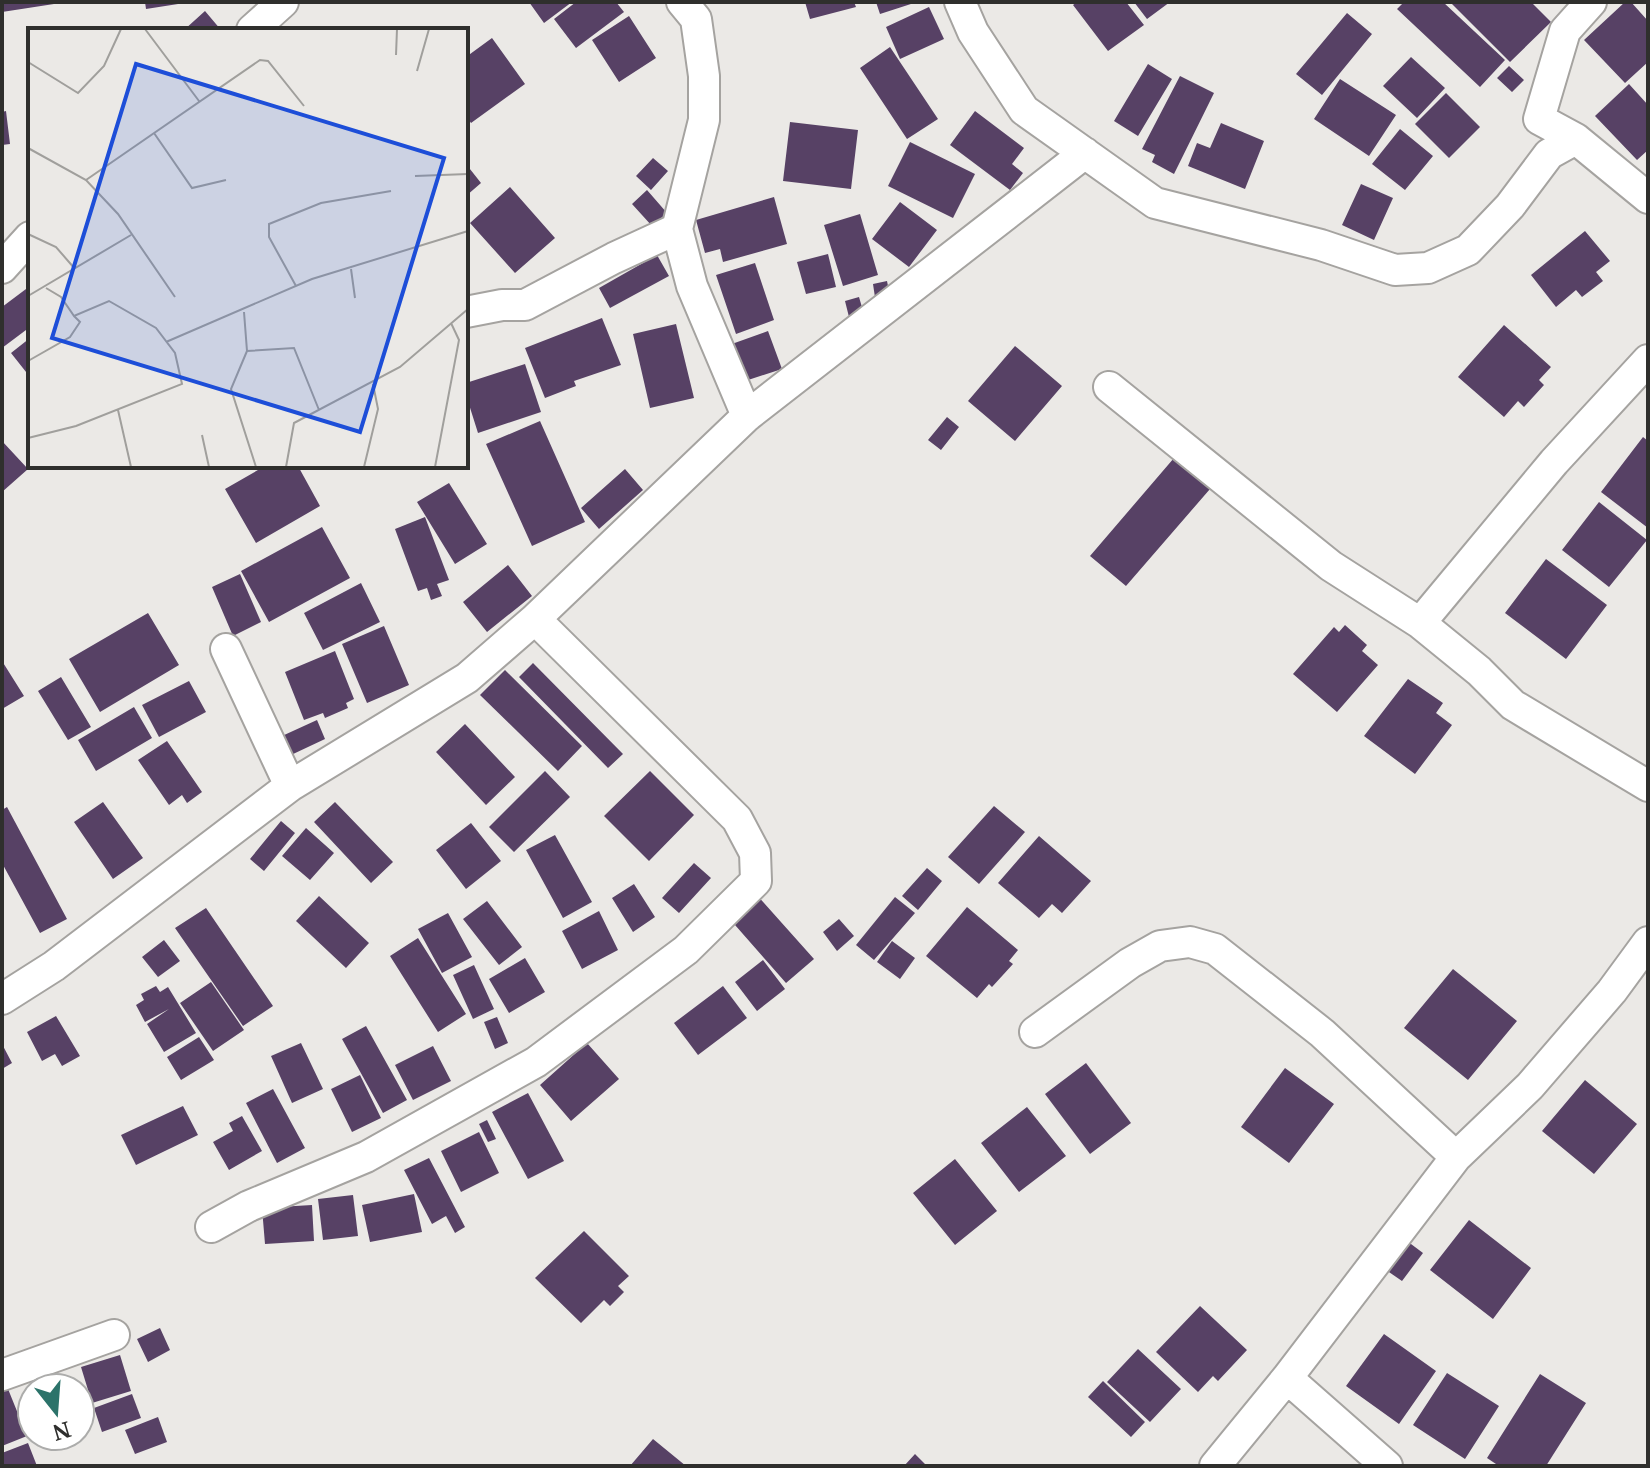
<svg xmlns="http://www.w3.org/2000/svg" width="1650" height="1468" font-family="'Noto Serif',serif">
	<rect width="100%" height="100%" fill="#ebe9e6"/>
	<path fill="#574165" d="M2,2H53L54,4L2,12Z
		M145,2H177L178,4L146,9Z
		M529,2H572L544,23Z
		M576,2H616L624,12L576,48L554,19Z
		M805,2H854L856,7L810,19Z
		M876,2H914V3L880,14Z
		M1077,2H1126L1144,25L1108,51L1073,5Z
		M1134,2H1170L1147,19Z
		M1404,2H1443L1505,60L1480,87L1397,9Z
		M1450,2H1531L1551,22L1510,62Z
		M1625,2H1631L1648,21V62L1625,83L1584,40Z
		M929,7L944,39L900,59L886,27Z
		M205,11L221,30H184Z
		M1347,13L1372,34L1322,95L1296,74Z
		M629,16L656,58L619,82L592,40Z
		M492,38L525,84L471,123L466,116V57Z
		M890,47L938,119L907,139L860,68Z
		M1411,57L1445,88L1417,118L1383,86Z
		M1148,64L1172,79L1138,136L1114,121Z
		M1509,66L1524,80L1512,92L1497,78Z
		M1180,76L1214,93L1174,174L1152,162L1155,155L1142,149Z
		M1340,79L1396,115L1369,156L1314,119Z
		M1629,84L1648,105V150L1637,160L1595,116Z
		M1446,93L1480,127L1449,158L1415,124Z
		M6,111L10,144L2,145V112Z
		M975,111L1024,148L1012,164L1023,173L1010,190L950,145Z
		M790,122L858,130L851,189L783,181Z
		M1221,123L1264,141L1245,189L1188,166L1197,143L1210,148Z
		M1400,129L1433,156L1405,190L1372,164Z
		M910,142L975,174L953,218L888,186Z
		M653,158L668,171L651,190L636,176Z
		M466,164L481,183L466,196Z
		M1361,184L1393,198L1374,240L1342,225Z
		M510,187L555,238L515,273L470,223Z
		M647,190L667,213L652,226L632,204Z
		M774,197L787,244L723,262L720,249L705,253L696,220Z
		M900,202L937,230L909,267L872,239Z
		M860,214L878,275L843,286L824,225Z
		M1585,231L1610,261L1596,272L1603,281L1582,297L1576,290L1556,307L1531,275Z
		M828,254L836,287L806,294L797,262Z
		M657,255L669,276L610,308L599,288Z
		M755,263L774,320L736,334L716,275Z
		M887,281L891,301L876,304L873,284Z
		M30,286V327L2,348V307Z
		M859,297L866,321L851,325L845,301Z
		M602,318L621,365L574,381L576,386L545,398L525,348Z
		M676,324L694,398L650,408L633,334Z
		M1504,325L1551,367L1539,380L1544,385L1524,407L1518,401L1504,417L1458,377Z
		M768,331L782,369L742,382L729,345Z
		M30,338V377L11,353Z
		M1015,346L1062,386L1015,441L968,401Z
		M525,364L541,412L478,433L466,395V383Z
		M947,417L959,427L941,450L928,440Z
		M540,421L585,522L532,546L486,444Z
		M1643,437L1648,441V528L1601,492Z
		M2,441L28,469L2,492Z
		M1174,458L1210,489L1126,586L1090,556Z
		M265,466H298L320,506L256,543L225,489Z
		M625,469L643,490L599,529L581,508Z
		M449,483L487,544L455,564L417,502Z
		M1599,502L1647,540L1609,587L1562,550Z
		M425,517L449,580L437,584L442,596L431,600L427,588L418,591L395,529Z
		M322,527L350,578L269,622L241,571Z
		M1546,559L1607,605L1566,659L1505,613Z
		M508,565L532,596L487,632L463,602Z
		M240,574L261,622L233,636L212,587Z
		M361,583L380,622L323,650L304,613Z
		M148,613L179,665L100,712L69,659Z
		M1345,625L1367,645L1362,651L1378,665L1337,712L1293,674L1334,627L1339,632Z
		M384,626L409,685L367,703L342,644Z
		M335,651L354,699L346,703L348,708L325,718L323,713L304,720L285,672Z
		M2,661L24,696L2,709Z
		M533,663L623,754L608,768L519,677Z
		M505,670L582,746L558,771L480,695Z
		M61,677L91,727L68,740L38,691Z
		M1408,679L1443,703L1436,713L1452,725L1415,774L1364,736Z
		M189,681L206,712L159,737L142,705Z
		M134,707L152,738L96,771L78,740Z
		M317,720L325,739L291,755L282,736Z
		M465,724L515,777L486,805L436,752Z
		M167,741L202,792L187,803L182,795L169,805L138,760Z
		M545,771L570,797L514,852L489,827Z
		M650,771L694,815L649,861L604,816Z
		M103,802L143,858L113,879L74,822Z
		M335,802L393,862L371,883L314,822Z
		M994,806L1025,832L979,884L948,857Z
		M7,807L67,919L40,933L2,863V810Z
		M281,821L295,833L264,871L250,859Z
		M471,823L501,861L466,889L436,850Z
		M306,828L334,853L310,880L282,856Z
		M555,835L592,902L563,918L526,850Z
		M1039,836L1091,881L1062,913L1052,904L1039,918L998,883Z
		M694,863L711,878L679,913L662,898Z
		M927,868L942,881L918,910L902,896Z
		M634,884L655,917L633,932L612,898Z
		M755,893L814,959L786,983L728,917Z
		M319,896L369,943L346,968L296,921Z
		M895,897L915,913L874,960L856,945Z
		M487,901L522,947L499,965L463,919Z
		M967,907L1018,950L1009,961L1013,964L992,987L989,984L977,998L926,956Z
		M206,908L273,1006L243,1026L175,928Z
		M599,911L618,950L582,969L562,931Z
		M448,913L472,957L442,973L418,929Z
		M839,919L854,936L837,951L823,932Z
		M418,938L466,1014L438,1032L390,956Z
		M164,940L180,961L158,977L142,957Z
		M892,941L915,958L900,979L877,962Z
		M525,958L545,992L509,1013L489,979Z
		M763,960L785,989L757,1011L735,982Z
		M474,965L494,1009L473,1019L453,975Z
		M1453,969L1517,1021L1468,1080L1404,1028Z
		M211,982L244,1030L213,1051L180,1003Z
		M156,986L160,992L168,987L196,1033L164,1052L147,1024L169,1009L145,1022L136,1005L144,1000L141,994Z
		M723,986L747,1018L698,1055L674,1023Z
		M56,1016L80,1056L62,1066L55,1054L42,1061L27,1032Z
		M497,1017L508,1043L495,1049L484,1022Z
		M366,1026L407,1100L383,1113L342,1039Z
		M199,1037L214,1060L181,1080L167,1057Z
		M301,1043L323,1089L292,1103L271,1056Z
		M587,1043L619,1079L571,1121L540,1085Z
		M2,1044L12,1063L2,1069Z
		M433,1046L451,1081L413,1100L395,1065Z
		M1086,1063L1131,1123L1090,1154L1045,1094Z
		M1285,1068L1334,1104L1289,1163L1241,1127Z
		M360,1075L381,1118L352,1132L331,1089Z
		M1585,1080L1637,1124L1594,1174L1542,1131Z
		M273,1089L305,1148L277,1163L246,1103Z
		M528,1093L564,1161L528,1179L492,1112Z
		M183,1106L198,1135L136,1165L121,1135Z
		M1027,1107L1066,1156L1019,1192L981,1143Z
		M242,1116L262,1151L229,1170L213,1142L233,1131L229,1123Z
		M487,1120L496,1139L488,1142L479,1124Z
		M479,1132L499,1173L461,1192L441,1151Z
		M429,1158L465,1227L455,1233L446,1216L432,1224L404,1170Z
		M955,1159L997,1211L955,1245L913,1193Z
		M414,1194L422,1232L370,1242L362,1205Z
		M353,1195L358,1236L323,1240L318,1199Z
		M312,1205L314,1241L265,1244L262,1208Z
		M1469,1220L1531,1268L1493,1319L1430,1270Z
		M584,1231L629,1276L618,1286L624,1292L610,1306L604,1300L581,1323L535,1278Z
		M1407,1241L1423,1253L1402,1281L1386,1270Z
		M1200,1306L1247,1350L1218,1381L1213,1376L1198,1392L1156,1352Z
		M160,1328L170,1350L148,1362L137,1339Z
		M1384,1334L1436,1371L1399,1424L1346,1386Z
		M1138,1349L1181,1389L1150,1422L1107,1382Z
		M120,1355L131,1391L92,1403L81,1367Z
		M1447,1373L1499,1406L1465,1459L1413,1425Z
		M1540,1374L1586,1403L1546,1466H1499L1487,1458Z
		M1103,1381L1145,1422L1131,1437L1088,1397Z
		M6,1384L27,1436L2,1446V1385Z
		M132,1394L141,1418L102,1432L94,1408Z
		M158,1417L167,1442L135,1454L125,1430Z
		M653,1439L686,1466H630Z
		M28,1443L37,1466H2V1453Z
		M915,1454L927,1466H904Z"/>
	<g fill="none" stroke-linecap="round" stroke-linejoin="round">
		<g stroke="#a5a3a0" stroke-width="34">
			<path id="street" d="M682,2L696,19L704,76V120L677,229L692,286L747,416
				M960,2L973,32L1024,110L1155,203L1321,245L1395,270L1428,268L1468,250L1510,206L1549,154L1576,139L1648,198
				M252,30L283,2
				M1576,139L1539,119L1565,31L1591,2
				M2,268L30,237
				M466,312L502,305H525L614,258L677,229
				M1109,387L1331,566L1420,623L1479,671L1513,705L1648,786
				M1420,623L1554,462L1648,360
				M226,649L290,786
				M2,999L54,966L290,786L467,678L535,619L747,416L1085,153
				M1035,1032L1130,963L1160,946L1190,942L1215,949L1322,1033L1456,1157
				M211,1227L249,1206L366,1157L536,1062L686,950L756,881L755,853L737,819L535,619
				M2,1375L114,1335
				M1287,1378L1387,1466
				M1215,1466L1287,1378L1456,1157L1530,1086L1612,991L1648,942"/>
		</g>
		<use href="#street" stroke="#fff" stroke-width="30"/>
	</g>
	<g transform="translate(28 28)">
		<rect width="440" height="440" fill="#ebe9e6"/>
		<path fill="none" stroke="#a09f9c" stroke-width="2" d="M117,1L171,73M368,27L369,1M0,34L50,65L76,38L93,1M389,43L401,1M440,88V145M126,105L164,160L198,152M0,120L58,152L90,186L147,269M387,148L440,146M58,152L232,32L240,33L276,78M0,206L28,219L47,241M323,241L327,270M268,258L241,209V196L293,175L363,163M0,268L103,207M216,284L219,323L203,361L228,439M138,314L284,251L440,203M219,323L266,320L291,382M0,333L42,309L52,294L46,288M90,382L103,439M174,407L181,439M0,410L48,398L154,356L147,325L128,300L81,273L46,288L33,269L18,260M258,439L266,395L372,339L440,281M336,439L350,381L345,356M407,439L431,312L423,295"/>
		<path fill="#1d4ed8" fill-opacity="0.15" stroke="#1d4ed8" stroke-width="4" d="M108,36L416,130L332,404L24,310Z"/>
		<rect width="440" height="440" fill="none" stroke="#2f2f2d" stroke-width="4"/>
	</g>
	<rect width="1650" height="1468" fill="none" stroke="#2f2f2d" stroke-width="8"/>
	<g transform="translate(56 1412) rotate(163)"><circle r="38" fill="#ffffff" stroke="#acacab" stroke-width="2"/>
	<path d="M0-6L14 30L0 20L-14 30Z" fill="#2c736a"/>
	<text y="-12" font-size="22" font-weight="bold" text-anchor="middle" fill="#2f2f2d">N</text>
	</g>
</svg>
